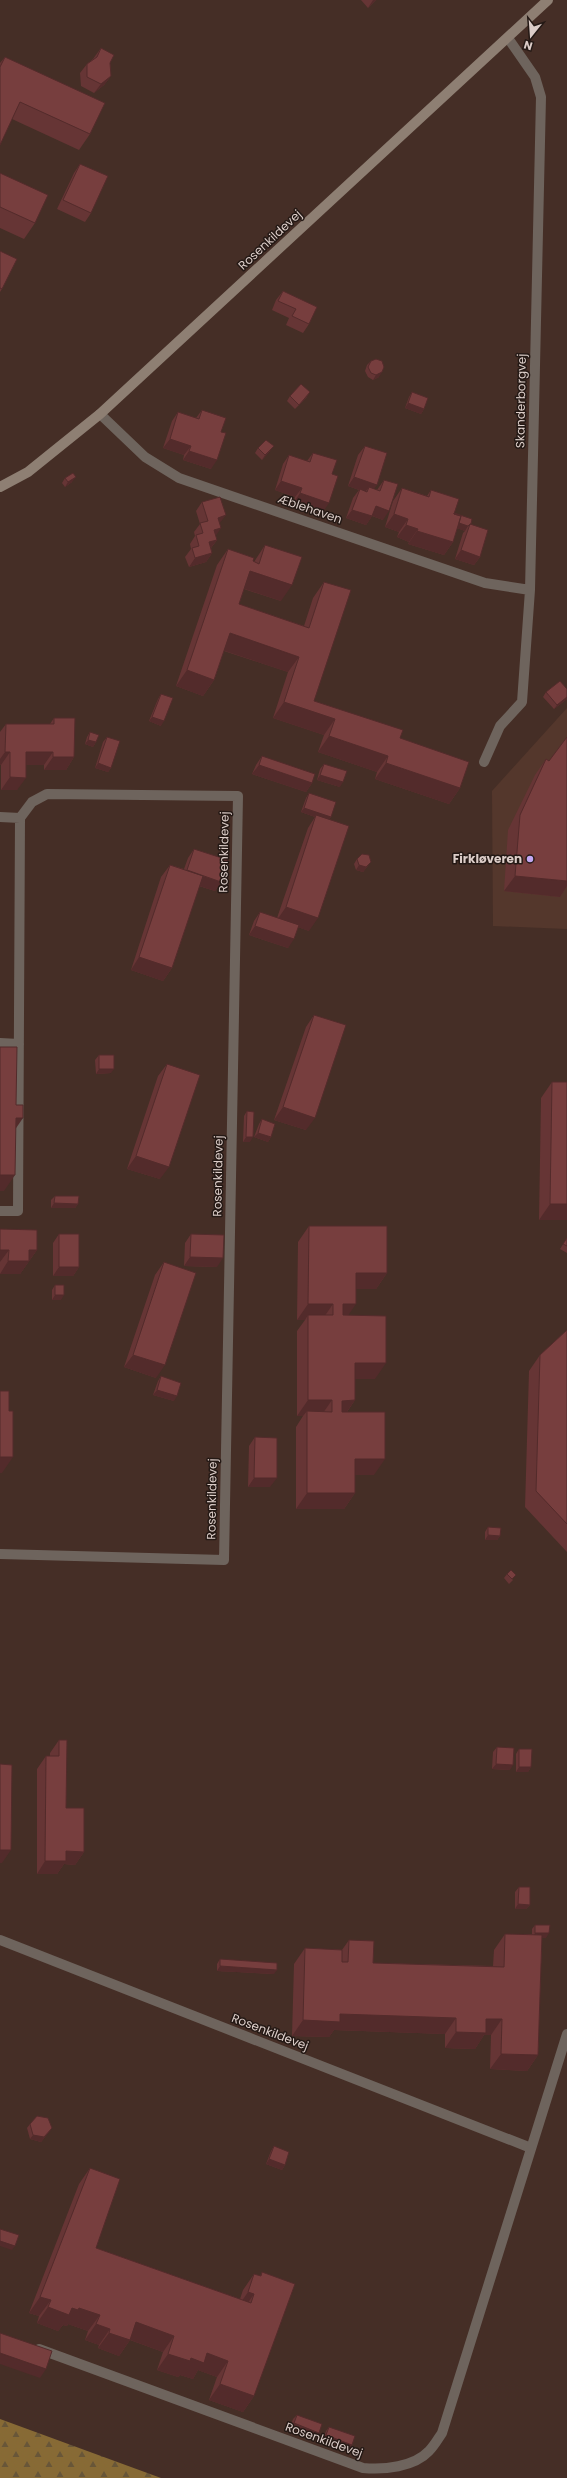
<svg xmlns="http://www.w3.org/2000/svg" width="567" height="2478" font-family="Poppins,sans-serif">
	<defs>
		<pattern id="forest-firs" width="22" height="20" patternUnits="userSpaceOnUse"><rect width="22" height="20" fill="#876a35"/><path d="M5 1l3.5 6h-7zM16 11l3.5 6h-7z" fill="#685638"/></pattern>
	</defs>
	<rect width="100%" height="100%" fill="#452e26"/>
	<path fill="#54372c" d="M567,708V929L493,926L492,791Z"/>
	<path fill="url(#forest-firs)" d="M0,2419L161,2478H0Z"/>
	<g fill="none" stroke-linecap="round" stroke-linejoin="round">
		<path stroke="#6e645d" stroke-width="10" d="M100,414L145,457L179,478L485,583L530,590
			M484,762L500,726L522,702L530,590L541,97L535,77L508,38
			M0,817L20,818L18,1211H0
			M0,1043L19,1044
			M0,1554L224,1560L238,796L47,794L32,802L20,818
			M0,1940L531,2148
			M39,2349L363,2468C384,2470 414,2467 429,2451C434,2446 438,2439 442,2433L567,2034"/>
		<path stroke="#8e7f73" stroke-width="10" d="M0,487L28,472L100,414L548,0"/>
	</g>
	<path fill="#663535" d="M361,0H376L368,8Z
		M101,48L110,63L111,76L104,85L94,93L81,86L80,73L87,64L93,59Z
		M5,57L90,134L79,150L12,119L0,145V63Z
		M80,164L91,213L85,222L57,209L74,173Z
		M0,173L35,223L24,239L0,228Z
		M0,251L2,289L0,292Z
		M283,291L309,324L303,333L286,325L289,318L272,310L276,300Z
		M371,361L379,377L373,380L368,377L365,371L367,365Z
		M412,392L424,409L421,414L405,408L409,397Z
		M290,396L307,397L295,409L287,401Z
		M202,410L221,432L211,469L183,460L184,455L163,448L172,421L178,412L196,418Z
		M365,446L374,489L377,490L384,480L383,520L372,516L366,525L346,518L353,498L359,490L348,486L358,455Z
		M258,448L270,451L262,460L255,453Z
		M313,453L332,474L323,512L294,502L295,497L275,490L283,464L289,455L307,461Z
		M65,478L72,482L65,487L62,483Z
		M402,488L427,496L431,490L454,513L471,524L480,557L474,565L455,559L463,533L465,531L457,528L453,542L444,555L408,544L409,542L397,537L399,532L385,527L393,501Z
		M202,502L220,524L215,536L217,540L211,548L212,553L206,562L189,567L185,557L191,549L190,544L195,536L194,532L200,524L196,511Z
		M265,545L281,601L244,589L239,604L304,626L313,598L324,582L314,701L400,738L460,788L449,804L375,779L377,772L318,752L324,735L273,718L288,672L224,651L214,680L203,696L176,686L217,565L228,549L254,562Z
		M567,689V699L554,709L543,697L546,692Z
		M161,694V726L149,721L158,699Z
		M54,718L74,757L66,770H44V765H26L17,790H1V765L0,764V732L6,724H50Z
		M90,732L96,742L93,747L85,744L87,737Z
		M107,737L111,768L108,772L95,768L103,742Z
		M567,737V886L560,897L504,891L508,830L535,775L546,759L549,761Z
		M262,756L312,783L306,792L252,774L256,765Z
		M324,764L340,787L317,780L320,769Z
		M309,793L331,817L329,819L309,931L298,927L288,948L249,935L254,921L260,912L277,918L308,828L315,817L301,812L306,798Z
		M194,849L221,882L215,891L199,886L172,968L163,981L131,970L161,877L170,865L184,869L188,858Z
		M357,859L371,862L363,872L356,870L354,864Z
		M314,1015L306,1130L274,1120L306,1027Z
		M99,1055L111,1073L96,1074L95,1060Z
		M167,1064L160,1179L127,1169L158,1076Z
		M552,1082H567V1220H539L541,1098Z
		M247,1111L250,1142H243L244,1116Z
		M262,1119L271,1137L268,1142L254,1137L259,1124Z
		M55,1196L78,1204L75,1208H51V1200Z
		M309,1226L387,1273L376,1289H356L348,1315L375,1379H355V1400L347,1412L374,1475H355V1493L344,1509H296V1427L303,1416H297V1331L305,1320H297L298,1242Z
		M0,1229L37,1250L20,1274H0Z
		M59,1234L79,1267L73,1276H53V1243Z
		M191,1234L217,1267L184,1266L185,1243Z
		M567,1238V1253L560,1249Z
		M164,1262L156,1378L124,1367L155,1275Z
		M55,1285L61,1300H52V1290Z
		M567,1330V1552L525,1507L529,1371L540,1355Z
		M161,1376L174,1401L153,1395L158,1381Z
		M255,1437L270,1487H248L249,1446Z
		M488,1527L500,1536L497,1540H485V1532Z
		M507,1574L513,1580L509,1584L504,1578Z
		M59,1740L66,1808L84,1852L75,1865L64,1864L57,1874H37V1769L46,1756H50V1753Z
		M497,1747L510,1770L492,1769L493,1752Z
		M519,1749L531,1767L528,1772H516V1754Z
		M519,1887L530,1905L526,1909H515V1892Z
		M535,1925L546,1938H542L538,2055L527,2071L490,2069L491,2035H484L475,2049L445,2048V2034L334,2030L329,2037L292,2036L294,1964L305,1948L342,1950L349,1940L373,1963L493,1966L494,1950L505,1934H532V1929Z
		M220,1959L274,1974L217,1971V1964Z
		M30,2124L52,2128L41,2142L30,2139L27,2128Z
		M274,2146L285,2165L282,2170L266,2164L271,2151Z
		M90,2168L96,2248L240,2299L243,2290L254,2274L260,2276L262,2272L254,2396L243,2412L209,2400L217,2377L198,2370L193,2379L180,2375L178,2377L157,2370L163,2352L130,2340L119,2356L98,2348L99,2345L85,2340L88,2331L68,2324L67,2326L63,2325L58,2331L37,2323L39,2316L29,2313L79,2184Z
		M297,2415L316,2437L290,2428L293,2419Z
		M329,2427L348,2450L323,2440L326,2431Z"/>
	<path fill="#532b2b" d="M373,0H376L368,8Z
		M111,76L104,85L94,93L101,84Z
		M382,372L379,377L373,380L376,375Z
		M310,392L307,397L295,409L299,405Z
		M408,403L424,409L421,414L405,408Z
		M170,439L191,446L184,455L163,448Z
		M274,446L270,451L262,460L265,455Z
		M189,451L217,460L211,469L183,460Z
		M76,477L72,482L65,487L68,482Z
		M354,477L377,485L370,494L369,487L365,492L348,486Z
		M281,481L302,488L295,497L275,490Z
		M300,493L329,503L323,512L294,502Z
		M376,506L389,511L383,520L370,515Z
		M352,510L372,516L366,525L346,518Z
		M394,514L408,519L399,532L385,527Z
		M226,515L219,524L218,518Z
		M451,520L468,526L465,531L448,525Z
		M406,525L418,529L409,542L397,537Z
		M221,528L215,537L214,530Z
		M417,531L453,542L444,555L408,544Z
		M217,540L210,549L209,542Z
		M461,550L480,557L474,565L455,559Z
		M212,553L206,562L189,567L195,558Z
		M250,571L292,585L281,601L239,587Z
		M230,633L299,657L288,672L219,649Z
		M187,670L214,680L203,696L176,686Z
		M567,697V699L554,709L557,705Z
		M284,702L335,719L324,735L273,718Z
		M152,717L164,721L161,726L149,721Z
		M329,736L388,756L377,772L318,752Z
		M88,740L96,742L93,747L85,744Z
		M5,752H10L1,765L0,764V759Z
		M26,752H53L44,765H17Z
		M53,757H74L66,770H44Z
		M98,763L111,768L108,772L95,768Z
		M386,763L460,788L449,804L375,779Z
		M259,765L312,783L306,792L252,774Z
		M320,775L343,782L340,787L317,780Z
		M10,777L26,778L17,790H1Z
		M304,808L331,817L328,821L316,815L315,817L301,812Z
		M371,862L363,872L356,870L359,865Z
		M187,871L221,882L215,891L181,880Z
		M515,876L567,881V886L560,897L504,891Z
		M286,907L318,918L309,931L277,920Z
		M255,926L294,939L288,948L249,935Z
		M139,957L172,968L163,981L131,970Z
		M99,1069H114L111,1073L96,1074Z
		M283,1107L315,1118L306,1130L274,1120Z
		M16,1118H23L12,1134Z
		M258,1133L271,1137L268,1142L254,1137Z
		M246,1137H253L250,1142H243Z
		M136,1156L169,1167L160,1179L127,1169Z
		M0,1175H15L4,1191H0Z
		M54,1203L78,1204L75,1208H51Z
		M550,1204H567V1220H539Z
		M0,1250H9L0,1262Z
		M29,1250H37L20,1274H0L8,1261Z
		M190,1257L223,1258L217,1267L184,1266Z
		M59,1267H79L73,1276H53Z
		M356,1273H387L376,1289H345Z
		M55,1295H64L61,1300H52Z
		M308,1304H333L322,1320L308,1315L305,1320H297Z
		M343,1304H356L345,1320H332Z
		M133,1355L165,1365L156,1378L124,1367Z
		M355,1363H386L375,1379H344Z
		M157,1390L177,1396L174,1401L153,1395Z
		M308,1400H332L321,1416L307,1411L303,1416H297Z
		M355,1400L344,1416H331L342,1401Z
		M0,1457H13L2,1473H0Z
		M355,1459H385L374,1475H343Z
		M254,1478H277L270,1487H248Z
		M307,1493H355L344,1509H296Z
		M488,1535L500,1536L497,1540H485Z
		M496,1764L513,1765L510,1770L492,1769Z
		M519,1767H531L528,1772H516Z
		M0,1850H11L2,1863H0Z
		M66,1851L84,1852L75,1865L64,1864L57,1874H37L45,1861Z
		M518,1904L530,1905L526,1909H515Z
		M535,1933H549L546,1938H532Z
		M220,1966L277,1970L274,1974L217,1971Z
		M340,2014L456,2018L445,2034L334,2030L329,2037L292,2036L303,2020Z
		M486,2019H502L491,2035H484L475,2049L445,2048L456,2032Z
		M501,2054L538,2055L527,2071L490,2069Z
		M52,2128L41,2142L30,2139L33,2135Z
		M269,2159L285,2165L282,2170L266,2164Z
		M0,2241L15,2246L12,2250L0,2246Z
		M248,2292L254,2294L243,2310L237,2308Z
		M40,2297L51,2300L39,2316L29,2313Z
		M48,2307L72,2308H79L100,2315L88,2331L68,2324L67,2326L63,2325L58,2331L37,2323Z
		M136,2322L174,2336L163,2352L125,2338Z
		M96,2324L110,2329L99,2345L85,2340Z
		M109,2333L130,2340L119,2356L98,2348Z
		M0,2353L46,2369L40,2378L0,2364Z
		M207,2353L228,2361L217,2377L198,2370L193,2379L180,2375L178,2377L157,2370L168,2354Z
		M220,2384L254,2396L243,2412L209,2400Z
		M294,2423L319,2433L316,2437L290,2428Z
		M326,2435L352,2445L348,2450L323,2440Z"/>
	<path fill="#773e3e" stroke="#532b2b" d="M101,48L114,55L110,63L111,76L101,84L87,77V64L97,57Z
		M5,57L105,103L90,134L20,102L0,145V67Z
		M80,164L108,176L91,213L63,200Z
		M0,173L48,195L35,223L0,207Z
		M0,251L17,259L2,289L0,288Z
		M283,291L317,307L309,324L292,316L296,309L278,301Z
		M376,359L382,361L384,367L382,372L376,375L371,373L368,367L371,361Z
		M301,384L310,392L299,405L290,396Z
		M412,392L428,398L424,409L408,403Z
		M202,410L226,418L221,432L226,433L217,460L189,451L191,446L170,439L178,412L199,419Z
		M266,440L274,446L265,455L258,448Z
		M365,446L387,453L377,485L354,477Z
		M313,453L337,460L332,474L338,476L329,503L300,493L302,488L281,481L289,455L310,462Z
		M73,473L76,477L68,482L65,478Z
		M384,480L398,484L389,511L376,506L372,516L352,510L360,489L367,492L369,487L380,491Z
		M402,488L429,497L431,490L459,499L454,514L461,516L453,542L417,531L418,529L406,525L408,519L394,514Z
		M220,497L226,515L218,518L221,528L214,530L217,540L209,542L212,553L195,558L192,548L199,546L196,535L203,533L200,523L208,521L202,502Z
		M454,513L472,519L471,524H470L468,526L459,523L461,516L454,514Z
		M470,524L488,530L480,557L461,550Z
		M265,545L302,557L292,585L250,571L239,604L309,628L324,582L351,590L314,701L403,730L400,738L469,762L460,788L386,763L388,756L329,736L335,719L284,702L299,657L230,633L214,680L187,670L228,549L254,558L253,561L259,564Z
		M560,681L567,689V697L557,705L546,692Z
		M161,694L173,698L164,721L152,717Z
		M54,718H75L74,757H53V752H26V778L10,777V752H5L6,724H54Z
		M90,732L99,735L96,742L88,740Z
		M107,737L120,741L111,768L98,763Z
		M567,737V881L515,876L520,815L546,759L549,761Z
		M262,756L315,774L312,783L259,765Z
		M324,764L347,771L343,782L320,775Z
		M309,793L336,802L331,817L304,808Z
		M316,815L349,826L318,918L286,907Z
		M194,849L228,860L221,882L187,870Z
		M362,854L369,855L371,862L366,867L359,865L357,859Z
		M170,865L203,876L172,968L139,957Z
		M260,912L299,925L294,939L255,926Z
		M314,1015L346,1025L315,1118L283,1107Z
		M0,1047H17L16,1105H23V1118H16L15,1175H0Z
		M99,1055H114V1069H99Z
		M167,1064L200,1075L169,1167L136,1156Z
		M552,1082H567V1204H550Z
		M247,1111L254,1112L253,1137H246Z
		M262,1119L275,1124L271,1137L258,1133Z
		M55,1196H79L78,1204L54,1203Z
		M309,1226H387V1273H356V1304H343V1315L386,1316V1363H355V1400L342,1401V1412H385V1459H355V1493H307V1411L332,1412V1400H308V1315H333V1304H308Z
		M0,1229L37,1230V1250H29V1261H8L9,1250H0Z
		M59,1234H79V1267H59Z
		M191,1234L224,1235L223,1258L190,1257Z
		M567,1238V1246L563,1244Z
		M164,1262L196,1273L165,1365L133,1355Z
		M55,1285H64V1295H55Z
		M567,1330V1524L536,1491L540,1355Z
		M161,1376L181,1383L177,1396L157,1390Z
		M0,1391H9V1411H13V1457H0Z
		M255,1437L277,1438V1478H254Z
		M488,1527L501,1528L500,1536L488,1535Z
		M511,1570L516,1575L512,1579L507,1574Z
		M59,1740H67L66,1808H84V1852L66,1851V1861H45L46,1756H59Z
		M497,1747L514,1748L513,1765L496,1764Z
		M519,1749H532L531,1767H519Z
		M0,1764L12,1765L11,1850H0Z
		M519,1887H530V1905L518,1904Z
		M535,1925H550L549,1933H535Z
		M505,1934L542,1935L538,2055L501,2054L502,2019H486V2033L456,2032V2018L340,2014V2022L303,2020L305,1948L342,1950V1962H348L349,1940L374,1941L373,1963L504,1967Z
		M220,1959L277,1963V1970L220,1966Z
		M37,2116L48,2118L52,2128L44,2137L33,2135L30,2124Z
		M274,2146L289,2152L285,2165L269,2159Z
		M90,2168L120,2179L96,2248L251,2303L254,2294L248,2292L254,2274L261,2276L262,2272L295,2284L254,2396L220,2384L228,2361L207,2353L204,2363L191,2358L190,2361L168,2354L174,2336L136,2322L130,2340L109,2333L110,2329L96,2324L100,2315L79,2308L78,2310L72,2308L69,2315L48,2307L51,2300L40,2297Z
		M0,2229L19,2235L15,2246L0,2241Z
		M0,2333L52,2351L46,2369L0,2353Z
		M297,2415L322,2424L319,2433L294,2423Z
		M329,2427L355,2436L352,2445L326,2435Z"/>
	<circle fill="#c2a8f3" stroke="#241915" stroke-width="1.5" cx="530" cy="859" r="4"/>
	<g text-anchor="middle" stroke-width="3" stroke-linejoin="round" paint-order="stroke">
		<g font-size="12" fill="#dccdc8" stroke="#241915">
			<text transform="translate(270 240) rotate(-43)" y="4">Rosenkildevej</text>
			<text transform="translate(521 401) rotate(-89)" y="4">Skanderborgvej</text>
			<text transform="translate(310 509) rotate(19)" y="4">Æblehaven</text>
			<text transform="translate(224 852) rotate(-89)" y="4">Rosenkildevej</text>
			<text transform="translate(218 1176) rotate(-89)" y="4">Rosenkildevej</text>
			<text transform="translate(212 1499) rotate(-89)" y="4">Rosenkildevej</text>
			<text transform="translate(270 2032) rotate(21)" y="4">Rosenkildevej</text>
			<text transform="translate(324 2440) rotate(20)" y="4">Rosenkildevej</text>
		</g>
		<g font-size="12" font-weight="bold" fill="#dccdc8" stroke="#241915" text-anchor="end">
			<text x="522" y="863">Firkløveren</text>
		</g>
	</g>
	<g transform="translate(531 36) rotate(197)" stroke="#241915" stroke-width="3" paint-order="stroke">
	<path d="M0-3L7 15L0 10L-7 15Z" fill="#dccdc8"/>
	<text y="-6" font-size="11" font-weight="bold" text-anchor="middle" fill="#dccdc8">N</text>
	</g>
</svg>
